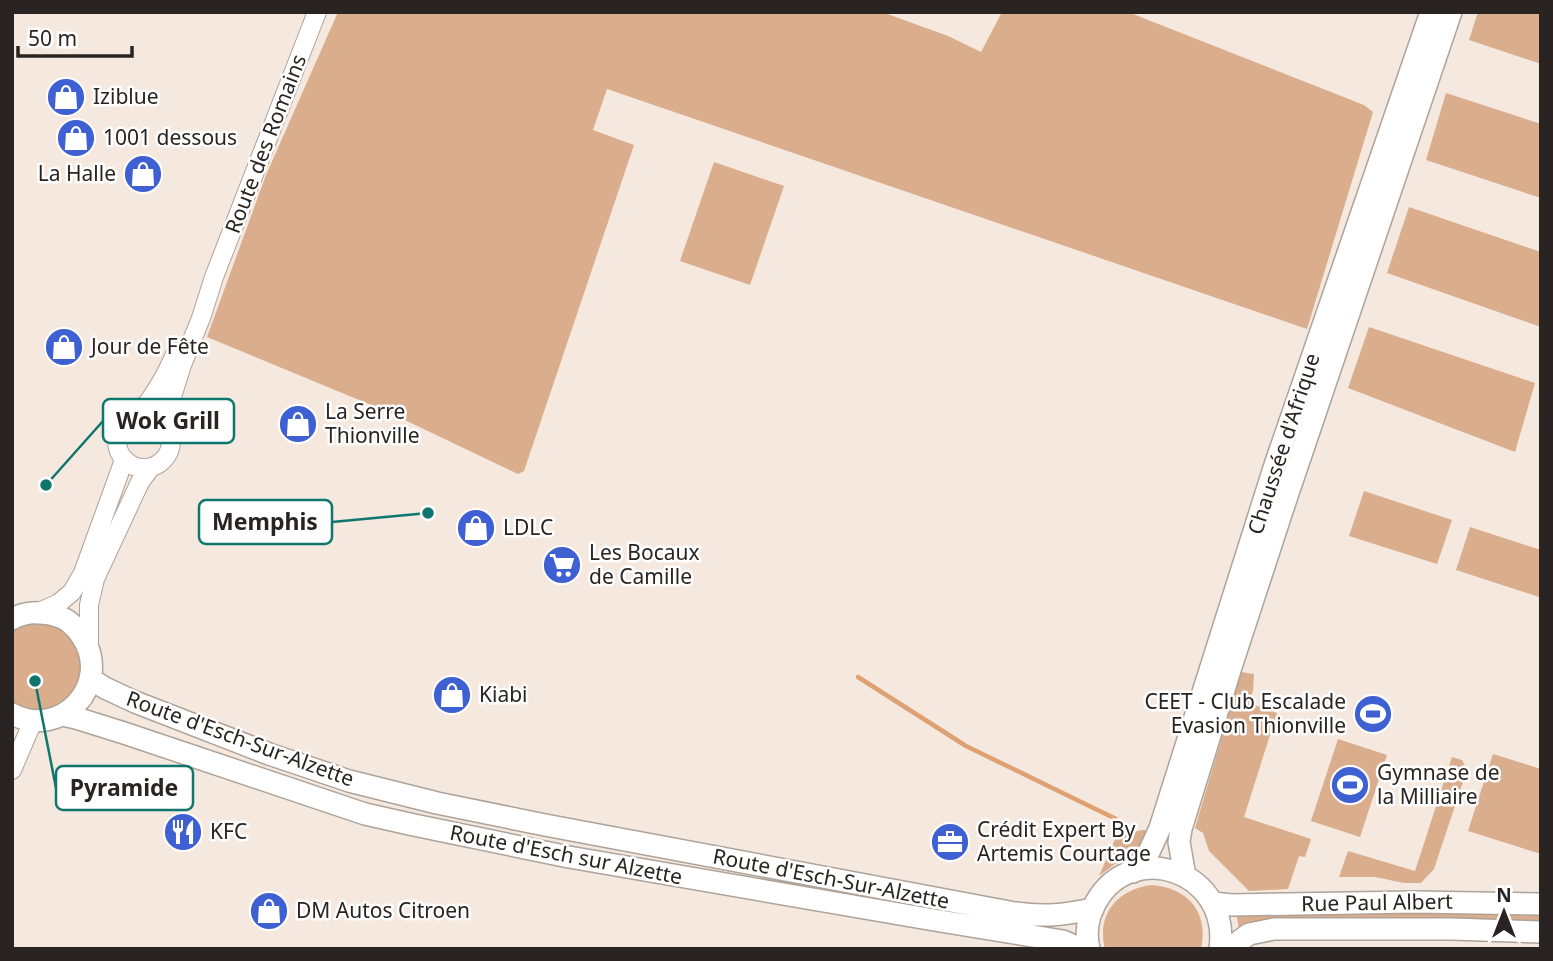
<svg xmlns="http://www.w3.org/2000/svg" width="1553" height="961" font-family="'Noto Sans',sans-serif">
	<rect width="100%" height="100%" fill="#f5e8de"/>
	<path fill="#daad8c" d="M338,12H882L948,36L981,52L1002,12H1128L1364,105L1373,112L1307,329L607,89L593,130L634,145L524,471L518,474L388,412L207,337L266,175Z
		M1478,12H1541V64L1469,40Z
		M1446,93L1541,124V198L1426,160Z
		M714,162L784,186L750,285L680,261Z
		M1409,207L1541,252V327L1387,273Z
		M1369,327L1535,383L1515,452L1348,388Z
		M1364,491L1452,520L1437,564L1349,536Z
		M1470,527L1541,550V591L1539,597L1456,570Z
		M37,622L52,624L65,630L83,653L82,682L64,705L35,712L21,708L12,703V632L23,625Z
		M1241,672L1254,674L1253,691L1249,703L1277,713L1244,817L1311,839L1305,857L1299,856L1288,889L1249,891L1209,851L1203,833L1195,828Z
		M1338,739L1387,755L1360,837L1311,821Z
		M1493,754L1541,769V854L1468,831Z
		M1452,757L1462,760L1467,770L1434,869L1421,883H1404L1375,877H1339L1348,851L1415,871Z
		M1142,830H1149L1146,841L1132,857L1115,864L1099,876L1115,839L1121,835Z
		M1152,885C1188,888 1209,912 1201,949H1105C1096,914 1118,889 1152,885Z
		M1236,912L1541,913V923L1239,929Z"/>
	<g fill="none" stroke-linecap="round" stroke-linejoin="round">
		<path stroke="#dda173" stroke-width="4.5" d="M858,677L966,746L1116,819"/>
		<g stroke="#aea299" stroke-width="20">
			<path id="minor" d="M138,414C155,396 166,375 176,352
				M117 441a27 27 0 1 1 54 0a27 27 0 1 1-54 0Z
				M164,422L182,365L201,318L214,277L317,12
				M39,612L59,603L72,592L83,573L124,460
				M89,648V605L95,579L140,482L151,467
				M12,770L33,721"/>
		</g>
		<g stroke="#aea299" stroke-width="24">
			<path id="major" d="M12,619C26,611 39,612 54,615C67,618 77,628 83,638C112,685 61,740 12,714
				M91,679L105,688L135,702L269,754L349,781L437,803L545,825L1015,913C1046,917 1062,915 1093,909
				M62,715L76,718L124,733L365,814L414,825L569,857L940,921L1063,941L1081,949
				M1133,872L1149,852L1160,828L1275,465L1431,12
				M1185,876L1179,842L1181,829L1231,667L1285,502L1451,12
				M1213,903L1232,905L1414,902L1541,904
				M1089,949C1085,932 1088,916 1096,902C1132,838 1231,871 1220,949
				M1229,949L1249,934L1274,929H1452L1541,932"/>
		</g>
		<use href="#minor" stroke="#fff" stroke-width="18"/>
		<use href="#major" stroke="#fff" stroke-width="21"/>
	</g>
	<defs>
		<g id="shop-disc" transform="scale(2.0125)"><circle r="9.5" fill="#3f60d2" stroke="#fff"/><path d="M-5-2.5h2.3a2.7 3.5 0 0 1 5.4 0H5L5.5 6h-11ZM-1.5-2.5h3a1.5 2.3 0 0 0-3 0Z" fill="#fff"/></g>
		<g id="supermarket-disc" transform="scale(2.0125)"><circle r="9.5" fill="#3f60d2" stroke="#fff"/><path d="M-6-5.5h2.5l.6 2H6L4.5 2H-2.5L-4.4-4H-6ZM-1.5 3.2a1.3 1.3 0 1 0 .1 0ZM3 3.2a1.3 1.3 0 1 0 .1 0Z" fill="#fff"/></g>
		<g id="stadium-disc" transform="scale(2.0125)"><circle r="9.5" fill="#3f60d2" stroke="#fff"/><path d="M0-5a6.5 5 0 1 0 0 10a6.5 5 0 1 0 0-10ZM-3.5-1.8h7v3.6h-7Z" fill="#fff"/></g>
		<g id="restaurant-disc" transform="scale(2.0125)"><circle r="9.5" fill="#3f60d2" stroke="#fff"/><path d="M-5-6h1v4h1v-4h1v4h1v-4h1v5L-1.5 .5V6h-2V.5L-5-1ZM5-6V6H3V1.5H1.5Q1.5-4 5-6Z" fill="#fff"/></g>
		<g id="office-disc" transform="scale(2.0125)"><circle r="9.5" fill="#3f60d2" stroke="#fff"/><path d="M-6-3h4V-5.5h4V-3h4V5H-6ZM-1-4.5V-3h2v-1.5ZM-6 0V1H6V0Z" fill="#fff"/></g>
	</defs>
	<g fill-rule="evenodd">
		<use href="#shop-disc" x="66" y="97"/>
		<use href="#shop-disc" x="76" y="138"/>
		<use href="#shop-disc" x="143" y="174"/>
		<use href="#shop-disc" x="64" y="347"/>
		<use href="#shop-disc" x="298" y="424"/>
		<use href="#shop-disc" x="476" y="528"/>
		<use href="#supermarket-disc" x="562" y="565"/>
		<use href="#shop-disc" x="452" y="695"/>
		<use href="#stadium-disc" x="1373" y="714"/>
		<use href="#stadium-disc" x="1350" y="785"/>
		<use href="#restaurant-disc" x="183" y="832"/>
		<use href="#office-disc" x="950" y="842"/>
		<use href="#shop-disc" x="269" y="911"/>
	</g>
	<g text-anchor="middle" stroke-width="5" stroke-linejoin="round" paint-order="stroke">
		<g font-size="21" fill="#292421" stroke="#fff" text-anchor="start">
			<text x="93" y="104">Iziblue</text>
			<text x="103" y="145">1001 dessous</text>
			<text x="116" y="181" text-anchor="end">La Halle</text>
			<text x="91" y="354">Jour de Fête</text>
			<text x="325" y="419">La Serre<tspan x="325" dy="24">Thionville</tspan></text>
			<text x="503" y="535">LDLC</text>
			<text x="589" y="560">Les Bocaux<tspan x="589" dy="24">de Camille</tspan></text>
			<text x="479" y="702">Kiabi</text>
			<text x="1346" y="709" text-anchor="end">CEET - Club Escalade<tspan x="1346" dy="24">Evasion Thionville</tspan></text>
			<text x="1377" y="780">Gymnase de<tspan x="1377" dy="24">la Milliaire</tspan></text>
			<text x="977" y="837">Crédit Expert By<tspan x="977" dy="24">Artemis Courtage</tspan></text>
			<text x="210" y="839">KFC</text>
			<text x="296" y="918">DM Autos Citroen</text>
		</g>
		<g font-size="21" fill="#292421" stroke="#fff">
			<text transform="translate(266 144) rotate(-69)" y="7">Route des Romains</text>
			<text transform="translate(1284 444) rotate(-72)" y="7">Chaussée d'Afrique</text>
			<text transform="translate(240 739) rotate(20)" y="7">Route d'Esch-Sur-Alzette</text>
			<text transform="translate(566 855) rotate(11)" y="7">Route d'Esch sur Alzette</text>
			<text transform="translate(831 879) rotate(11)" y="7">Route d'Esch-Sur-Alzette</text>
			<text transform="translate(1377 903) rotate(-1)" y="7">Rue Paul Albert</text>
		</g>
	</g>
	<path fill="none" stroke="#0f766e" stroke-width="2.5" d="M46 485L103 421M428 513L332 522M35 681L56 788"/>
	<g fill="#0f766e" stroke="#fff" stroke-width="2.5">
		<circle cx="46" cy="485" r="7"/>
		<circle cx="428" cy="513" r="7"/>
		<circle cx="35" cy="681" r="7"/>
	</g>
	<g fill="#fff" stroke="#0f766e" stroke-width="2.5">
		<rect x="103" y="399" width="131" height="44" rx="7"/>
		<rect x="199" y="500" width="133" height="44" rx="7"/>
		<rect x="56" y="766" width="137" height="44" rx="7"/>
	</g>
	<g font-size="23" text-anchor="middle" font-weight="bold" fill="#292421">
		<text x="168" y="429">Wok Grill</text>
		<text x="265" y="530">Memphis</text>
		<text x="124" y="796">Pyramide</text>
	</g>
	<rect width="1553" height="961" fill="none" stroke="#292421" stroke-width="28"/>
	<g transform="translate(1504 912)" stroke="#ffffff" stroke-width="5" paint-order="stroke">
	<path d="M0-5L12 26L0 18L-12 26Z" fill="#292421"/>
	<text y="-10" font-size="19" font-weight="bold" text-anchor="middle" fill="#292421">N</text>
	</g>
	<path d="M18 46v10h114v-10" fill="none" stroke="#292421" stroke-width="3.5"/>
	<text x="28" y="46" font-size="21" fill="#292421" stroke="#ffffff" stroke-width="5" paint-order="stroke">50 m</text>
</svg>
